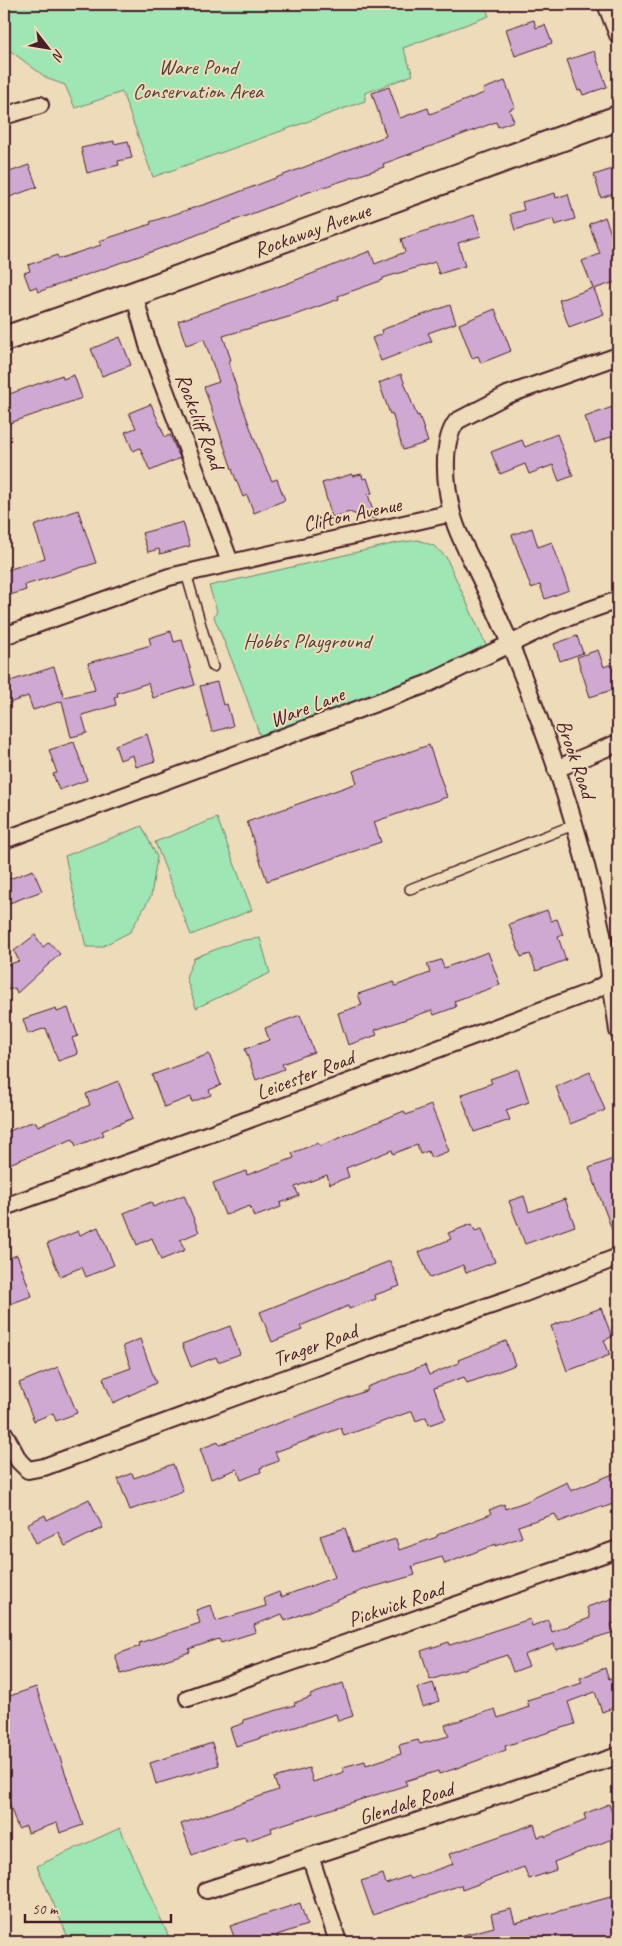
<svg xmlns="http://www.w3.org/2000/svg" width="622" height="1946" font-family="Caveat,sans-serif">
	<rect width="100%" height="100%" fill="#eedbb9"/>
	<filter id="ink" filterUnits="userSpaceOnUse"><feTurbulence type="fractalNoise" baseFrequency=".02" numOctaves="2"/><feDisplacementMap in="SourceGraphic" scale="10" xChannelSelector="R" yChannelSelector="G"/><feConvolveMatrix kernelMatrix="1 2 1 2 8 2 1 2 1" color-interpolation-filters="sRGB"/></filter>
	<g filter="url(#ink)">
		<path fill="#9ee6b3" stroke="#74826f" d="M4,4H484L489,16L403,48L413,75L365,93V101L153,177L122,92L75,108L65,85L48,79L4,46Z
			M418,540L434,546L446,557L487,647L434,674L261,739L242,685L214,617L217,611L209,586L397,543Z
			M217,818L252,910L191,935L155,842Z
			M142,826L157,857L151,896L130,932L101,947H86L65,856Z
			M260,938L270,973L196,1008L186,977L194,958L237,941Z
			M120,1828L164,1926L171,1942H70L37,1866Z"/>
		<path fill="#cfa9d1" stroke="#4a1f2b" d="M534,20L536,28L545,25L552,43L515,56L506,29Z
			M594,51L607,87L583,95L581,90L578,91L567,60Z
			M505,81L515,107L509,110L514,121L498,127L496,122L383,164L384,167L306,193L173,244L38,292L36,287L30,289L24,273L30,271L28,265L57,255L58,259L101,245L99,241L151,224L150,222L218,200L386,136L372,93L389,87L400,118L428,108L430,114L484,93L483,89Z
			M114,141V144L128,141L132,158L118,161L119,165L87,173L81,148Z
			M29,165L37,187L4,199V174Z
			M618,167V192L601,198L594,175Z
			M555,193L556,198L568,194L575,219L555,225L553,219L515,230L510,214L524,210L522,202Z
			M474,215L481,236L458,243L465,266L439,274L435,262L383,278V280L338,296L339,299L292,316L223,336L231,360L228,361L241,402L262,460L272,481L277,479L285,500L254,513L247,495L243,497L233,472L204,387L219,382L204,339L186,345L178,321L286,284L370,251L375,264L405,252L401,239Z
			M605,217L618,253V281L594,289L604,314L569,327L559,300L593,288L582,261L600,254L589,224Z
			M450,305L456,323L428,333L432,341L381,361L372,338L382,334L381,330Z
			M495,309L511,351L481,363L478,356L472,358L459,324Z
			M120,337L131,365L102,376L91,349Z
			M401,374L417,416L419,415L428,442L403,450L392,413L390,414L379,383Z
			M62,375L63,379L74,375L82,398L4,425V396Z
			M151,404L165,437L170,435L180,458L150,471L140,448L133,451L125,432L136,428L129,413Z
			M618,405V434L595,443L585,417Z
			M557,434L573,476L559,481L553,465L529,474L525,464L500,474L491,452L522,440L525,447Z
			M352,474V476L362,474L363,479L367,478L372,493L368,494L375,518H363L350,512L332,517L322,483Z
			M78,510L96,563L25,585L26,590L4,597V571L45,558L34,526Z
			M183,522L190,546L160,554L159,549L148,552L142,533Z
			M532,528L538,547L552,542L569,590L545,599L540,585L531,588L512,535Z
			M171,631L174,642L182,640L195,685L153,698L148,683L117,693L118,696L114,697L116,705L82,715L87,733L71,737L62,701L33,710L28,696L4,705V683L54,667L64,697L95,690L88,663L151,645L149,638Z
			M577,636L583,653L560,661L554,644Z
			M598,650L604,667L611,664L618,688L590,697L577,657Z
			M217,682L223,705L227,704L233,726L212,732L200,686Z
			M147,734L155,761L136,767L133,755L120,760L115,745Z
			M74,742L87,780L59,790L53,774L57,773L49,750Z
			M429,745L447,797L374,822L381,842L267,881L247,822L357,783L353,771Z
			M33,870L42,891L4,905V881Z
			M547,910L551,921L557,919L563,935L558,937L566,960L536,971L530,954L521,957L509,924Z
			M35,935L43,947L49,942L60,954L17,993L15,988L8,990L4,966L19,961L14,951Z
			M488,952L500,985L454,1001L456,1007L434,1015L432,1010L375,1030L377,1035L348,1045L338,1013L362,1005L358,994L394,982L395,986L430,973L427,964L441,960L444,968Z
			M56,1008L57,1012L68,1008L78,1036L72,1038L78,1054L58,1061L46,1028L28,1034L23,1019Z
			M300,1015L314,1052L282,1064L284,1069L256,1080L245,1049L269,1040L265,1028Z
			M209,1054L221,1085L209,1090L211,1095L192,1102L191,1097L164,1107L152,1075Z
			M518,1069L529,1102L506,1110L510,1120L474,1132L461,1095L492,1083L490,1079Z
			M590,1072L605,1110L570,1124L556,1087Z
			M118,1081L133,1118L102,1131L104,1135L76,1146L73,1139L4,1166V1133L29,1123L36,1122L38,1126L90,1105L86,1094Z
			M431,1105L449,1151L431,1158L428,1151L420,1154L417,1144L393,1154L392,1150L346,1168L349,1177L330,1184L327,1175L295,1187L299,1196L280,1203L281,1207L254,1217L250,1206L225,1215L213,1183L246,1171L247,1175L294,1158L292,1153L318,1143L320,1146L404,1111L406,1115Z
			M618,1157V1243H617L589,1168Z
			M184,1195L199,1232L180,1240L185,1250L161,1260L152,1238L137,1245L124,1213L151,1202L153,1207Z
			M524,1196L529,1212L565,1199L575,1226L525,1244L509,1201Z
			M472,1224L475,1231L482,1229L495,1262L466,1273L463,1265L430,1278L419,1252L451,1239L448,1233Z
			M98,1227L114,1265L86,1277L82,1267L60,1276L47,1244L78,1231L80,1235Z
			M17,1255L32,1296L4,1306V1260Z
			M390,1261L400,1286L375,1295L376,1299L349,1309L348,1306L300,1326L302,1330L272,1342L260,1312Z
			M601,1308L612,1337L604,1340L610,1355L567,1371L551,1326Z
			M230,1326L240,1354L218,1362L216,1357L191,1367L182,1344Z
			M140,1339L156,1383L113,1403L103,1378L131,1368L123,1346Z
			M506,1341L515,1365L476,1380L467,1383L464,1377L434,1388L446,1419L429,1425L426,1417L416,1421L412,1411L344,1436L341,1428L275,1452L279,1461L260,1468L261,1472L241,1480L237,1469L211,1479L200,1449L218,1442L219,1445L368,1390L367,1387L425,1365L429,1375L459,1363L458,1360Z
			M58,1367L77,1413L56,1421L53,1413L34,1421L19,1383Z
			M173,1464L183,1491L130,1510L118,1479L132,1473L134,1478Z
			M618,1472V1502L602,1508L601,1506L559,1522L555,1514L518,1526L522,1537L496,1546V1544L445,1564L442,1557L412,1566L415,1575L366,1589L285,1621L282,1614L254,1625L256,1632L221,1643L219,1639L189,1649L190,1652L121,1674L115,1655L140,1646L139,1643L200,1623L196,1610L211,1605L216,1621L266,1606L264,1598L279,1592L281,1597L335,1577L320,1536L345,1528L353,1552L396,1539L399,1550L437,1537V1535L491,1514L489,1510L504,1504L505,1509L525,1502L567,1482L571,1491Z
			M89,1499L103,1528L65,1546L58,1532L36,1543L27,1524L45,1515L47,1520Z
			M614,1598L618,1609V1622L611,1624L614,1632L556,1650L554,1644L524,1655L529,1666L513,1672L507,1655L430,1680L421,1651L449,1642L450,1645L530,1619L532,1626L548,1620L552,1632L590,1618L587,1607Z
			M605,1668L609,1679L618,1675V1706L602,1712L595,1692L568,1702L575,1724L505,1746L506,1750L457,1768L439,1774L438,1771L405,1781L407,1785L271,1828L272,1832L246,1841L245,1837L236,1839L192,1855L181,1824L278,1790L274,1778L309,1768L313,1782L344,1772L343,1767L365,1761L366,1765L401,1754L399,1745L418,1740L420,1744L449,1736L445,1725L495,1709L498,1718L529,1707L527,1700L582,1683L580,1678Z
			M343,1683L353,1716L338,1721L336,1714L236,1746L230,1728L244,1723L243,1720L295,1705L294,1703L311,1697L310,1695Z
			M433,1683L439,1701L423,1707L417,1688Z
			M36,1687L83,1825L60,1833L57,1823L28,1833L26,1826L18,1829L4,1788V1698Z
			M212,1743L219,1765L156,1784L150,1763Z
			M609,1804L618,1829V1831L611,1834L612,1839L554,1862L556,1870L529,1879L524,1867L462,1890L461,1885L373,1915L361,1881L383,1874L386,1884L408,1876L410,1879L453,1864L449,1854L534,1824L538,1837L545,1835V1837L586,1820L584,1814Z
			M618,1895V1934L591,1941L590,1938L571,1942H457L456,1937L494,1927L491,1914L511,1909L515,1923Z
			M300,1903L307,1925L277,1935L278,1939L267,1942H236L230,1926Z"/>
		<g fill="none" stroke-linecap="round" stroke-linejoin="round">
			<g stroke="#4a1f2b" stroke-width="12">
				<path id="lane" d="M186,573L213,667
					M410,889L576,824"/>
			</g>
			<g stroke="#4a1f2b" stroke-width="20">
				<path id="street" d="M606,4L618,35
					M4,116L40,105
					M134,294L148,345L230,562
					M618,356L507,395L457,421C440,443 446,488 452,513C456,531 466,549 474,565C489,596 504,627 516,659C565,781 602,900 618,1031
					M4,636L169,577L452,513
					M556,769L618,743
					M4,840L427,684L558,621L618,600
					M4,1207L223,1129L593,991L618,976
					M4,1433L19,1461L28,1470L44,1467L409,1333L512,1298L618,1257
					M188,1698L618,1549
					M310,1856L338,1942
					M207,1890L618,1756"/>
			</g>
			<g stroke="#4a1f2b" stroke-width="28">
				<path id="secondary" d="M4,339L134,294L618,118"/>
			</g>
			<use href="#lane" stroke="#eedbb9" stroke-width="9"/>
			<use href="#street" stroke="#eedbb9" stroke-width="16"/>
			<use href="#secondary" stroke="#eedbb9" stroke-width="24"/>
		</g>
	</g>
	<g text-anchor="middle" stroke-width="4" stroke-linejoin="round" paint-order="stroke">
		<g font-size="21" fill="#573d3f" stroke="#eedbb9">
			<text x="198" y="74">Ware Pond<tspan x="198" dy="24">Conservation Area</tspan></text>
			<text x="307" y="648">Hobbs Playground</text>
		</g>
		<g font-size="21" fill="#4a1f2b" stroke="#eedbb9">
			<text transform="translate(312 230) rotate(-20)" y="7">Rockaway Avenue</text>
			<text transform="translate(200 421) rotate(69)" y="7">Rockcliff Road</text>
			<text transform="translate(352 514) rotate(-12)" y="7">Clifton Avenue</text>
			<text transform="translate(307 707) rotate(-21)" y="7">Ware Lane</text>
			<text transform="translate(576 759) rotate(71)" y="7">Brook Road</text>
			<text transform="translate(305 1075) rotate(-21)" y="7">Leicester Road</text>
			<text transform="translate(315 1345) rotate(-20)" y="7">Trager Road</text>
			<text transform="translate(396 1604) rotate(-19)" y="7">Pickwick Road</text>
			<text transform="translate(406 1803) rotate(-18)" y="7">Glendale Road</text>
		</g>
	</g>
	<rect width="622" height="1946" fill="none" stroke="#eedbb9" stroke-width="20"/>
	<rect x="10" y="10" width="602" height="1926" fill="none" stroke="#4a1f2b" stroke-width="2" filter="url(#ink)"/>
	<g transform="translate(48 48) rotate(121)" stroke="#eedbb9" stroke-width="4" paint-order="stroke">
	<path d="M0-4L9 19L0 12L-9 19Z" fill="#4a1f2b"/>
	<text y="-8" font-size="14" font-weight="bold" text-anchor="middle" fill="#4a1f2b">N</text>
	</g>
	<path d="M25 1914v8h146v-8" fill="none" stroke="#4a1f2b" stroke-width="2.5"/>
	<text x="32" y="1914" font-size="15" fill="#4a1f2b" stroke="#eedbb9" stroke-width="4" paint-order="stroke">50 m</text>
</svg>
